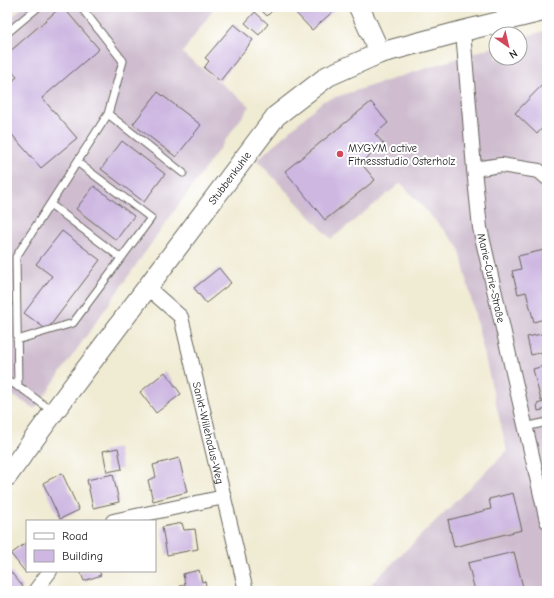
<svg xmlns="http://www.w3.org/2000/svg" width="554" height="598" font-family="'Comic Neue',sans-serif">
	<rect width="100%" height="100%" fill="#fff"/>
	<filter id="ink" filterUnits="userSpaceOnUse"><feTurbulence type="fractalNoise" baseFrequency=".025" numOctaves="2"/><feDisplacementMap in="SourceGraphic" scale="8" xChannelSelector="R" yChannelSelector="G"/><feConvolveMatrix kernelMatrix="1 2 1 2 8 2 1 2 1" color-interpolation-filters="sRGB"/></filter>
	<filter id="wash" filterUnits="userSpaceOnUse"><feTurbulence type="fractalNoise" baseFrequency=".012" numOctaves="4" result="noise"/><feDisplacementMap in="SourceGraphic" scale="16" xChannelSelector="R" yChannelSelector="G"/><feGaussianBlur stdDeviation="0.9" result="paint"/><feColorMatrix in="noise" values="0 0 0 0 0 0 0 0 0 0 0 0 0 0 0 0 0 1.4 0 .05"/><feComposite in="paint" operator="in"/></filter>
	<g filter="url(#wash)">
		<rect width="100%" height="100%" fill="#f0ebd3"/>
		<path fill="#cfbdcf" d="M23,7H209L213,10L182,53L250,106L160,231L35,409L7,392V21Z
			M547,30V591H373L372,583L507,451L459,247L401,183L331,239L257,160L323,101L496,46V58H520V38Z"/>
		<g id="blocks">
			<path fill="#ceb8e2" d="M7,7H15L7,14Z
				M61,7H63L99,49L42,98L77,138L41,168L7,129V86L17,77L7,66V54Z
				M258,7H276L267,16Z
				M293,7H338L312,30L292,9Z
				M255,12L268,24L259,35L245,23Z
				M234,24L253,40L220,81L204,68L209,61L205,58Z
				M547,80V123L537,134L515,113Z
				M158,92L201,125L176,157L133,124Z
				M371,102L388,123L375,134L384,144L361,163L375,180L325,220L285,171Z
				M122,141L165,174L144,202L101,169Z
				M94,186L134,216L116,240L76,209Z
				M62,231L100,260L47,330L24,313L52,276L36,264Z
				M544,250L547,263V318L534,322L526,292L518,294L512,271L521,269L518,256Z
				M219,268L231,283L206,303L194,288Z
				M547,333V351L531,355L527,337Z
				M547,365V400L541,401L533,369Z
				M165,372L181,394L156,413L140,392Z
				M547,401V409L538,411L537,404Z
				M118,448L122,469L107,472L103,451Z
				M179,458L187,492L153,501L148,480L156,477L153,465Z
				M62,473L79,510L60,519L43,483Z
				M113,474L119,502L93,508L87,480Z
				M513,493L522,530L454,547L448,520L491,509L489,499Z
				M182,523L184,530L195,529L198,549L167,555L162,527Z
				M27,542V571H29L26,573L11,554Z
				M514,552L524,591H475L468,563Z
				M199,570L202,582L205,581L207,591H181L180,586L185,585L183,574Z
				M10,571L23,587L18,591H7V573Z
				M80,571H99L101,575L84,581Z"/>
		</g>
	</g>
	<g filter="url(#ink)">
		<use href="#blocks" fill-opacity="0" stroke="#66645c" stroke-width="1"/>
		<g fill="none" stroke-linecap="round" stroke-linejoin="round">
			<g stroke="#66645c" stroke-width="9">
				<path id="lane" d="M7,33L38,7
					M108,114L183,173
					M50,204L121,258
					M17,340L73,323L151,218L77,162
					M7,380L24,390L53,412
					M18,387L16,257L108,114L123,61L81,7
					M525,427L547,422"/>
			</g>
			<g stroke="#66645c" stroke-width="16">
				<g id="street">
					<path id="s1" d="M463,31L474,169L480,228L547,521"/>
					<path d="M474,169L501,165L539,171L547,178"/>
					<path id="s2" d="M148,288L181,317L246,591"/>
					<path d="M113,521L224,497"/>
					<path d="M35,591L50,571"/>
				</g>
			</g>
			<g stroke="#66645c" stroke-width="22">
				<g id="secondary">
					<path d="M359,7L380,53"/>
					<path id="s3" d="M7,476L53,413L276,116L328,76L380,53L463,31L547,10"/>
				</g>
			</g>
			<use href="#lane" stroke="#fff" stroke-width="7"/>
			<use href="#street" stroke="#fff" stroke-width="14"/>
			<use href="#secondary" stroke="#fff" stroke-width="20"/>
		</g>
	</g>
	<circle fill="#d1495b" stroke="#fff" stroke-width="1.5" cx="340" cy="154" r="4"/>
	<g text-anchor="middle" stroke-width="4" stroke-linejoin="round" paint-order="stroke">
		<g font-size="11" fill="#1c1c1c" stroke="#fff" text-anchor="start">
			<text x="348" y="152">MYGYM active<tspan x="348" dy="13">Fitnessstudio Osterholz</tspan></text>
		</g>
		<g font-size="11" fill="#1c1c1c" stroke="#fff">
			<text dy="4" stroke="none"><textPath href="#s3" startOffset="372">Stubbenkuhle</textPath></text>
			<text dy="4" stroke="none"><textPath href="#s1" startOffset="249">Marie-Curie-Straße</textPath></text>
			<text dy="4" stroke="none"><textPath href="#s2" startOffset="163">Sankt-Willehadus-Weg</textPath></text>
		</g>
	</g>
	<rect width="554" height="598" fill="none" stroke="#fff" stroke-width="24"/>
	<rect x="26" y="520" width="130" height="52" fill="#ffffff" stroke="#a4a4a4"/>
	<rect x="34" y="533" width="20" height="6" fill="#ffffff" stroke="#a4a4a4"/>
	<text x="62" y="540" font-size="12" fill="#1c1c1c">Road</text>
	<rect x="34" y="550" width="20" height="12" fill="#ceb8e2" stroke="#a4a4a4"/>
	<text x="62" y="560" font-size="12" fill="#1c1c1c">Building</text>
	<g transform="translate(508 46) rotate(146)"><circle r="19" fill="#ffffff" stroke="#a4a4a4"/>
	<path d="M0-3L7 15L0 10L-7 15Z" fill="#d1495b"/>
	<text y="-6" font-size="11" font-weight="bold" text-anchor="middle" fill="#1c1c1c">N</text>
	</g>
</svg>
